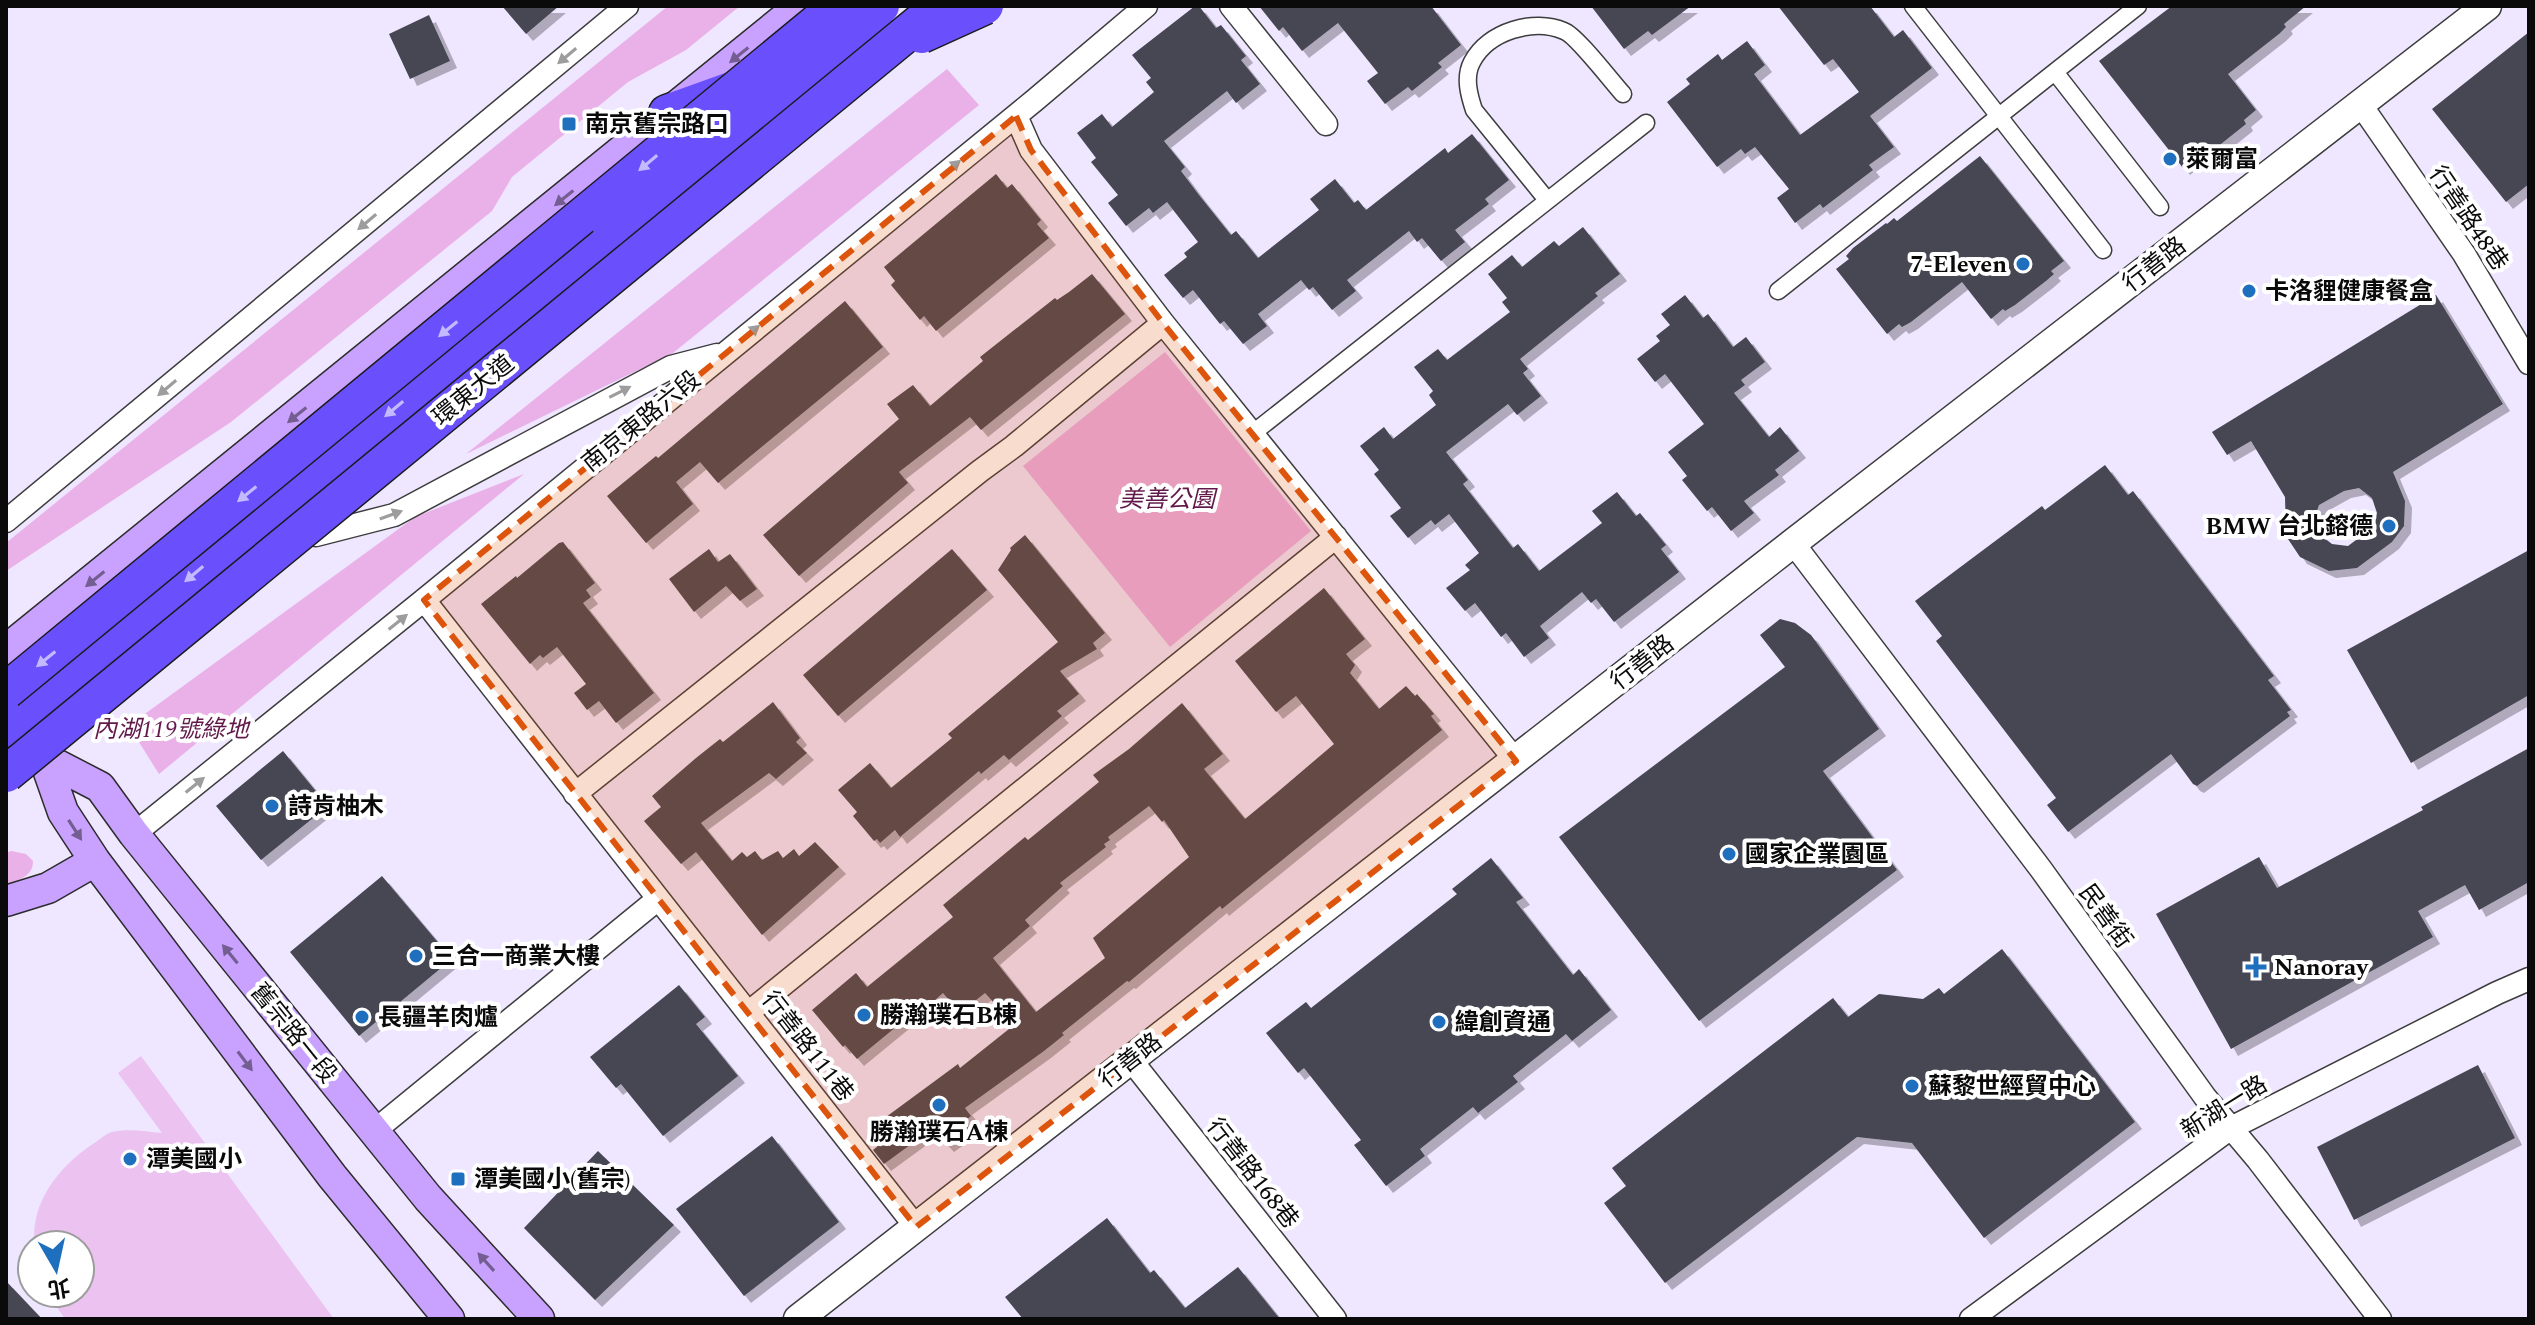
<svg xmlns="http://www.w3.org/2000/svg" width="2535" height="1325" font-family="Spectral,'Noto Sans TC',serif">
	<defs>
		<filter id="shadow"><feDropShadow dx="7" dy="7" stdDeviation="0" flood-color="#0004"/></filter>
	</defs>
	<rect width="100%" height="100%" fill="#efe6ff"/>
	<path fill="#eab0e8" d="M668,6H740L686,50L628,82L512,177L492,211L231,422L6,571V543Z
		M947,69L979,105L673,353L466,454Z
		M1165,352L1311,531L1170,647L1023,466Z
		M524,474L159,774L132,731L142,716L415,517Z
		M11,851L26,854L33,861C33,877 19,879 6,885V853Z"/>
	<path fill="#ebc2f0" d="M141,1056L334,1319H65L47,1293H80V1245H35C29,1202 62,1163 96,1142C101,1138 106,1134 112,1132C129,1128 146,1132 162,1133L118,1073Z"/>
	<path fill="#464753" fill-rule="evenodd" filter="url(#shadow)" d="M502,6H559L526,34Z
		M1195,6H1199L1216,28L1221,25L1246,56L1241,60L1260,84L1236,103L1227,91L1164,141L1185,167L1181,171L1199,195L1231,235L1236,231L1258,258L1319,210L1310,199L1335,179L1354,203L1358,200L1366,210L1445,148L1448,153L1472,134L1509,180L1485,199L1489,204L1455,230L1465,242L1441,261L1422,238L1417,242L1409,231L1347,280L1356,291L1332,310L1313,287L1309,290L1301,280L1258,314L1267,326L1243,344L1224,321L1220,324L1193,290L1183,298L1164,275L1187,257L1184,253L1198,242L1167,202L1153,213L1149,208L1126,226L1108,203L1118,195L1091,162L1096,158L1077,133L1102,114L1112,127L1154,92L1146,82L1151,78L1132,55Z
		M1259,6H1431L1461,45L1438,63L1442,67L1412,91L1408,87L1385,104L1367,81L1378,73L1338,23L1302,51L1283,27L1279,31Z
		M1591,6H1691L1652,35L1648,31L1624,49Z
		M1778,6H1870L1894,37L1903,30L1932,68L1870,116L1894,147L1869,165L1873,170L1823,208L1820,204L1795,223L1777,198L1789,189L1755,147L1745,154L1741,149L1717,167L1667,102L1690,84L1686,79L1718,54L1722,60L1747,41L1765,65L1754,74L1800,135L1859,92L1833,59L1824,65Z
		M2172,6H2306L2284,24L2286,27L2279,34L2228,74L2256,110L2244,120L2246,124L2206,156L2197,162L2195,158L2183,168L2099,61Z
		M429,15L450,61L410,79L389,34Z
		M2529,32V184L2506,202L2432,109Z
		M1980,156L2064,261L2051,271L2054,274L2046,281L2015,305L2005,311L2003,309L1991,319L1962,282L1911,322L1902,327L1899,324L1887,334L1836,269L1849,259L1846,256L1853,248L1886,223L1887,224L1894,218L1897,221Z
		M996,174L1007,188L1012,184L1041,220L1037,224L1049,238L936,331L924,316L920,320L891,285L895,281L884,267Z
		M1583,227L1620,274L1595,293L1598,296L1520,359L1528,369L1523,373L1541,396L1517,415L1508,404L1446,452L1468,480L1463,484L1513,548L1518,544L1539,571L1602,523L1592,511L1617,492L1636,516L1640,513L1666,545L1661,549L1679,572L1614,622L1596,599L1591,603L1582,592L1540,626L1549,638L1524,657L1506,633L1501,637L1475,603L1465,611L1446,588L1470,570L1465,565L1479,553L1449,514L1435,525L1431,520L1408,538L1390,516L1401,508L1374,474L1379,470L1360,446L1384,427L1393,439L1436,405L1429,395L1433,391L1414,367L1438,349L1447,360L1510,312L1502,302L1507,298L1488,274L1512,255L1522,267L1554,241L1559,246Z
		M1092,274L1125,314L981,430L970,417L899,472L908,483L799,576L763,535L899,419L887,404L913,385L930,406L983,361L980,357L1055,298L1057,300L1069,292Z
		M1685,295L1703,318L1708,314L1733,347L1746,337L1765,362L1741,380L1745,385L1734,393L1769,437L1780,427L1799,451L1775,470L1779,475L1744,501L1754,513L1731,531L1712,507L1707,511L1682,480L1687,476L1668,452L1704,424L1665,374L1655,382L1637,359L1660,341L1656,336L1670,325L1661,314Z
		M2436,295L2503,404L2393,472L2405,501L2404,526L2392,542L2357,568L2329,571L2300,557L2286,536L2285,497L2251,441L2227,455L2212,432ZM2359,488L2372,498L2377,513L2372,528L2348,546L2332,544L2319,534L2314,520L2319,505L2344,491Z
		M845,301L883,347L718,483L700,462L676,482L693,504L646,543L607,496L656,456L658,458Z
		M2105,465L2128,495L2133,491L2274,676L2268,680L2291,710L2287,712L2290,716L2197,786L2193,784L2171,754L2068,832L2047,805L2056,798L1936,641L1942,636L1915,601L2042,506L2045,510Z
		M1025,535L1105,633L1093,643L1097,649L1060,671L1079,694L1057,711L1062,716L1009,760L1004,755L981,774L979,771L900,837L895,830L880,843L877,839L874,841L853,816L857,812L838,790L870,763L891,788L952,738L948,734L1058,642L998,570L1011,550L1010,548Z
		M563,542L595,583L586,590L591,597L583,603L654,693L616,723L599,701L587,710L574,693L586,684L557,647L543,658L540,655L530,664L481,604L516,576L517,578L559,543Z
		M709,549L718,562L730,554L757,589L740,601L726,586L694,612L669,579Z
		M952,549L987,590L838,716L803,675Z
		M2529,550V695L2411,763L2347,650Z
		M1324,588L1365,639L1346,654L1355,665L1350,673L1379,709L1406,686L1415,696L1417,694L1434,714L1431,716L1442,730L1222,909L1220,906L1129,982L1127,981L1062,1033L1064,1035L1044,1051L965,1108L971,1116L966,1120L972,1127L947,1145L932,1129L884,1164L873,1150L896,1131L886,1117L958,1064L960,1068L1014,1025L985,993L960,1013L943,993L916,1017L913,1013L857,1059L845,1045L843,1047L812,1010L856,973L867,987L953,917L943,905L1025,837L1028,840L1099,782L1093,775L1129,749L1182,703L1223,754L1204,769L1245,819L1280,790L1334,744L1296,696L1276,712L1235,661ZM1149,806L1162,822L1164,820L1189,857L1093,938L1105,958L1036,1012L993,958L1030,926L1025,920L1063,886L1060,883L1106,847L1104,844L1110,840L1108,837Z
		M1780,619L1795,623L1811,635L1879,729L1823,771L1897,870L1699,1021L1559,837L1785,667L1760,635Z
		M773,702L800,738L796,742L807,753L776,779L769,773L701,823L732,861L742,852L747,857L755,851L762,860L778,851L783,858L794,849L799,856L815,842L839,867L762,935L696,852L681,864L644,821L661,807L652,796L696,758L720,739L723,742Z
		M2529,748V882L2479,910L2465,885L2418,911L2433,937L2231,1049L2156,914L2259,857L2277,888L2423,810L2421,807Z
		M283,751L328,806L261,860L216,806Z
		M1491,858L1523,898L1516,902L1573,975L1579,969L1611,1010L1572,1041L1566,1034L1513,1076L1518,1082L1478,1113L1473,1107L1420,1149L1425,1156L1386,1186L1354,1145L1361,1140L1304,1068L1298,1073L1266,1033L1306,1002L1311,1008L1457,894L1452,889Z
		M382,876L452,959L359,1036L290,952Z
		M2002,949L2135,1122L1984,1238L1912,1143L1857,1137L1665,1283L1604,1203L1626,1186L1612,1168L1833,998L1848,1017L1879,994L1923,999L1939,988L1944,994Z
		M679,985L705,1017L696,1024L738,1076L663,1136L621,1084L616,1088L590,1057Z
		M2478,1065L2515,1138L2354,1220L2317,1147Z
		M772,1136L839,1222L744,1296L676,1209Z
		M598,1151L674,1225L595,1300L524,1228Z
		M1107,1218L1150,1273L1154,1270L1185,1308L1238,1267L1280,1319H1023L1005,1297Z
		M6,1281L42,1319H6Z"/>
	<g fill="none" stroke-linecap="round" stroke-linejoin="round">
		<g stroke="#3d3d3d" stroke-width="19">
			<path id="pedestrian" d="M1913,6L2103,250
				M2055,72L2160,207
				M1547,200L1474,110C1469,95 1464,77 1472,62C1488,31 1534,18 1564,31C1576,35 1612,82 1623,94
				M1778,291L2138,6
				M1253,433L1646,123"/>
		</g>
		<g stroke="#3d3d3d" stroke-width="25">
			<path id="minor" d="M1231,6L1326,124
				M2361,105L2464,254L2529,363
				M1016,116L1031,150L1163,323L1516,761
				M6,521L627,6
				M316,535L394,515L671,367L717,355
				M1793,543L2040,868L2205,1097L2258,1160L2380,1319
				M424,600L916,1227
				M575,794L980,471L1014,446L1163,323
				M134,834L424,600L1035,100L1146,6
				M748,1013L1336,537
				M1131,1060L1335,1319
				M373,1132L658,899
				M1971,1319L2231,1128L2497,993L2529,979"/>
		</g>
		<g stroke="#3d3d3d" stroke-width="31">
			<path id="tertiary" d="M798,1319L1793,543L2487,6"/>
		</g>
		<g stroke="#2c2c2c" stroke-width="33">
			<path id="secondary" d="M6,650L800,6
				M22,734L44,758L100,787L134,834L428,1198L539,1319
				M44,758L63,812L95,861L332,1176L449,1319
				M6,901L48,888L95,861"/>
		</g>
		<g stroke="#1b1b1b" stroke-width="39">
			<path id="trunk" d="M667,113L734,89
				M6,729L635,210"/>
		</g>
		<use href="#pedestrian" stroke="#fff" stroke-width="16"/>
		<use href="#minor" stroke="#fff" stroke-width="22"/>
		<use href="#tertiary" stroke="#fff" stroke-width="28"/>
		<use href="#secondary" stroke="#c9a1ff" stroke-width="30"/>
		<use href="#trunk" stroke="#6950fc" stroke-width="36"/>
		<g stroke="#1b1b1b" stroke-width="39" stroke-linecap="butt">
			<path id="trunk-bridge" d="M921,35L985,6
				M611,228L881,6
				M6,691L837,6
				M6,774L940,6"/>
		</g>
		<use href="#trunk-bridge" stroke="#6950fc" stroke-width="36"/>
	</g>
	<defs><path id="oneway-solid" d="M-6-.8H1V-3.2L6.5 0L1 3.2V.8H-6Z" transform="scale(2)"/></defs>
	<g fill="#735d91">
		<use href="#oneway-solid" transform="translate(739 55) rotate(141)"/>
		<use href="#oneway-solid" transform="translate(564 198) rotate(141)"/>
		<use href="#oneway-solid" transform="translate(297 415) rotate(141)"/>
		<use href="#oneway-solid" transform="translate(95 579) rotate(141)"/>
		<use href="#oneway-solid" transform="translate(75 830) rotate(57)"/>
		<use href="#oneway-solid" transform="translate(230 954) rotate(-129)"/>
		<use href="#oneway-solid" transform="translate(245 1061) rotate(53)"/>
		<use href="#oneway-solid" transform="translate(486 1262) rotate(-132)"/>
	</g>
	<g fill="#9d9d9d">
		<use href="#oneway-solid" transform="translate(567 56) rotate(140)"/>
		<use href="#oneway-solid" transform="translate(951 168) rotate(-39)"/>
		<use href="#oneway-solid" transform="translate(367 222) rotate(140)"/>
		<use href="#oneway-solid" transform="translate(750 333) rotate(-39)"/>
		<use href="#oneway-solid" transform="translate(167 388) rotate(140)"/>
		<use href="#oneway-solid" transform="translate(620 392) rotate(-27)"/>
		<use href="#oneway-solid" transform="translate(391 515) rotate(-20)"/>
		<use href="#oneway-solid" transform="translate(398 622) rotate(-39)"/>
		<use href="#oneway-solid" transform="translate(195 785) rotate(-39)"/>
	</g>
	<g fill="#c3b9fe">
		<use href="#oneway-solid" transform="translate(648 163) rotate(140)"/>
		<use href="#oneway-solid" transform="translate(448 329) rotate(141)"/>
		<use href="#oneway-solid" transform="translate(394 409) rotate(140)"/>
		<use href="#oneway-solid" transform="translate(247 494) rotate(141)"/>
		<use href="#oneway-solid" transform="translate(194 574) rotate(140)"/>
		<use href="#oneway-solid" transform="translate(46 659) rotate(141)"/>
	</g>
	<path fill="#dd550c" fill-opacity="0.2" stroke="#dd550c" stroke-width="6" stroke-dasharray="16 10" stroke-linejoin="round" d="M1016,116L1031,150L1163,323L1516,761L916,1227L424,600Z"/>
	<g fill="#1e6fbd" stroke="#fff" stroke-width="3">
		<rect x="561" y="116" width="16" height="16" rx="4"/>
		<circle cx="2170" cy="159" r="8"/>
		<circle cx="2023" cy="264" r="8"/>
		<circle cx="2249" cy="291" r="8"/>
		<circle cx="2389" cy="526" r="8"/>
		<circle cx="272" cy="806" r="8"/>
		<circle cx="1729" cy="854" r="8"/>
		<circle cx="416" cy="956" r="8"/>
		<path d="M2252 955h8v8h8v8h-8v8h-8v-8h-8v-8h8z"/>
		<circle cx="864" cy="1015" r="8"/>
		<circle cx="362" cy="1017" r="8"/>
		<circle cx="1439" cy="1022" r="8"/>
		<circle cx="1912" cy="1086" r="8"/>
		<circle cx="939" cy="1105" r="8"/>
		<circle cx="130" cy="1159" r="8"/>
		<rect x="450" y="1171" width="16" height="16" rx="4"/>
	</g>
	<g text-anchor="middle" stroke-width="8" stroke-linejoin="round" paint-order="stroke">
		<g font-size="24" font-weight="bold" fill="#0a0a0a" stroke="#fff" text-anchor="start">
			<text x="585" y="132">南京舊宗路口</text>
			<text x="2186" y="167">萊爾富</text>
			<text x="2007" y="272" text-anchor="end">7-Eleven</text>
			<text x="2265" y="299">卡洛貍健康餐盒</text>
			<text x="2373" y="534" text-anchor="end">BMW 台北鎔德</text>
			<text x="288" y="814">詩肯柚木</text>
			<text x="1745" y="862">國家企業園區</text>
			<text x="432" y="964">三合一商業大樓</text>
			<text x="2274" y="975">Nanoray</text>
			<text x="880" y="1023">勝瀚璞石B棟</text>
			<text x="378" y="1025">長疆羊肉爐</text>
			<text x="1455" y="1030">緯創資通</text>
			<text x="1928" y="1094">蘇黎世經貿中心</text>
			<text x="939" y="1140" text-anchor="middle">勝瀚璞石A棟</text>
			<text x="146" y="1167">潭美國小</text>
			<text x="474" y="1187">潭美國小(舊宗)</text>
		</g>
		<g font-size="24" fill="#0a0a0a" stroke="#fff">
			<text transform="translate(2469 218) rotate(56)" y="8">行善路48巷</text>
			<text transform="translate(2154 264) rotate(-38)" y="8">行善路</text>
			<text transform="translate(473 390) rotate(-39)" y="8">環東大道</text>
			<text transform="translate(641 421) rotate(-39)" y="8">南京東路六段</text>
			<text transform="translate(1642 662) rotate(-38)" y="8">行善路</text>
			<text transform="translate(2106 916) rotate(54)" y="8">民善街</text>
			<text transform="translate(294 1033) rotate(51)" y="8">舊宗路一段</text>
			<text transform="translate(808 1046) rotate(52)" y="8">行善路111巷</text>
			<text transform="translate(1130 1060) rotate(-38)" y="8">行善路</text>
			<text transform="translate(2224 1107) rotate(-32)" y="8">新湖一路</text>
			<text transform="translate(1253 1173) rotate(52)" y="8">行善路168巷</text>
		</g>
		<g font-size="24" font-style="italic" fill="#62194a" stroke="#fff">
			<text x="1167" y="507">美善公園</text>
			<text x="171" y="737">內湖119號綠地</text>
		</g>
	</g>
	<rect width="2535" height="1325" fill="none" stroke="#0a0a0a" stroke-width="16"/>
	<g transform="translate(56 1269) rotate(171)"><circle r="38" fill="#ffffff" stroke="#9d9d9d" stroke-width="2"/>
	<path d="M0-6L14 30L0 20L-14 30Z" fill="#1e6fbd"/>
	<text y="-12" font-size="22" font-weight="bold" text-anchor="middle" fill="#0a0a0a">北</text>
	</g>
</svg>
